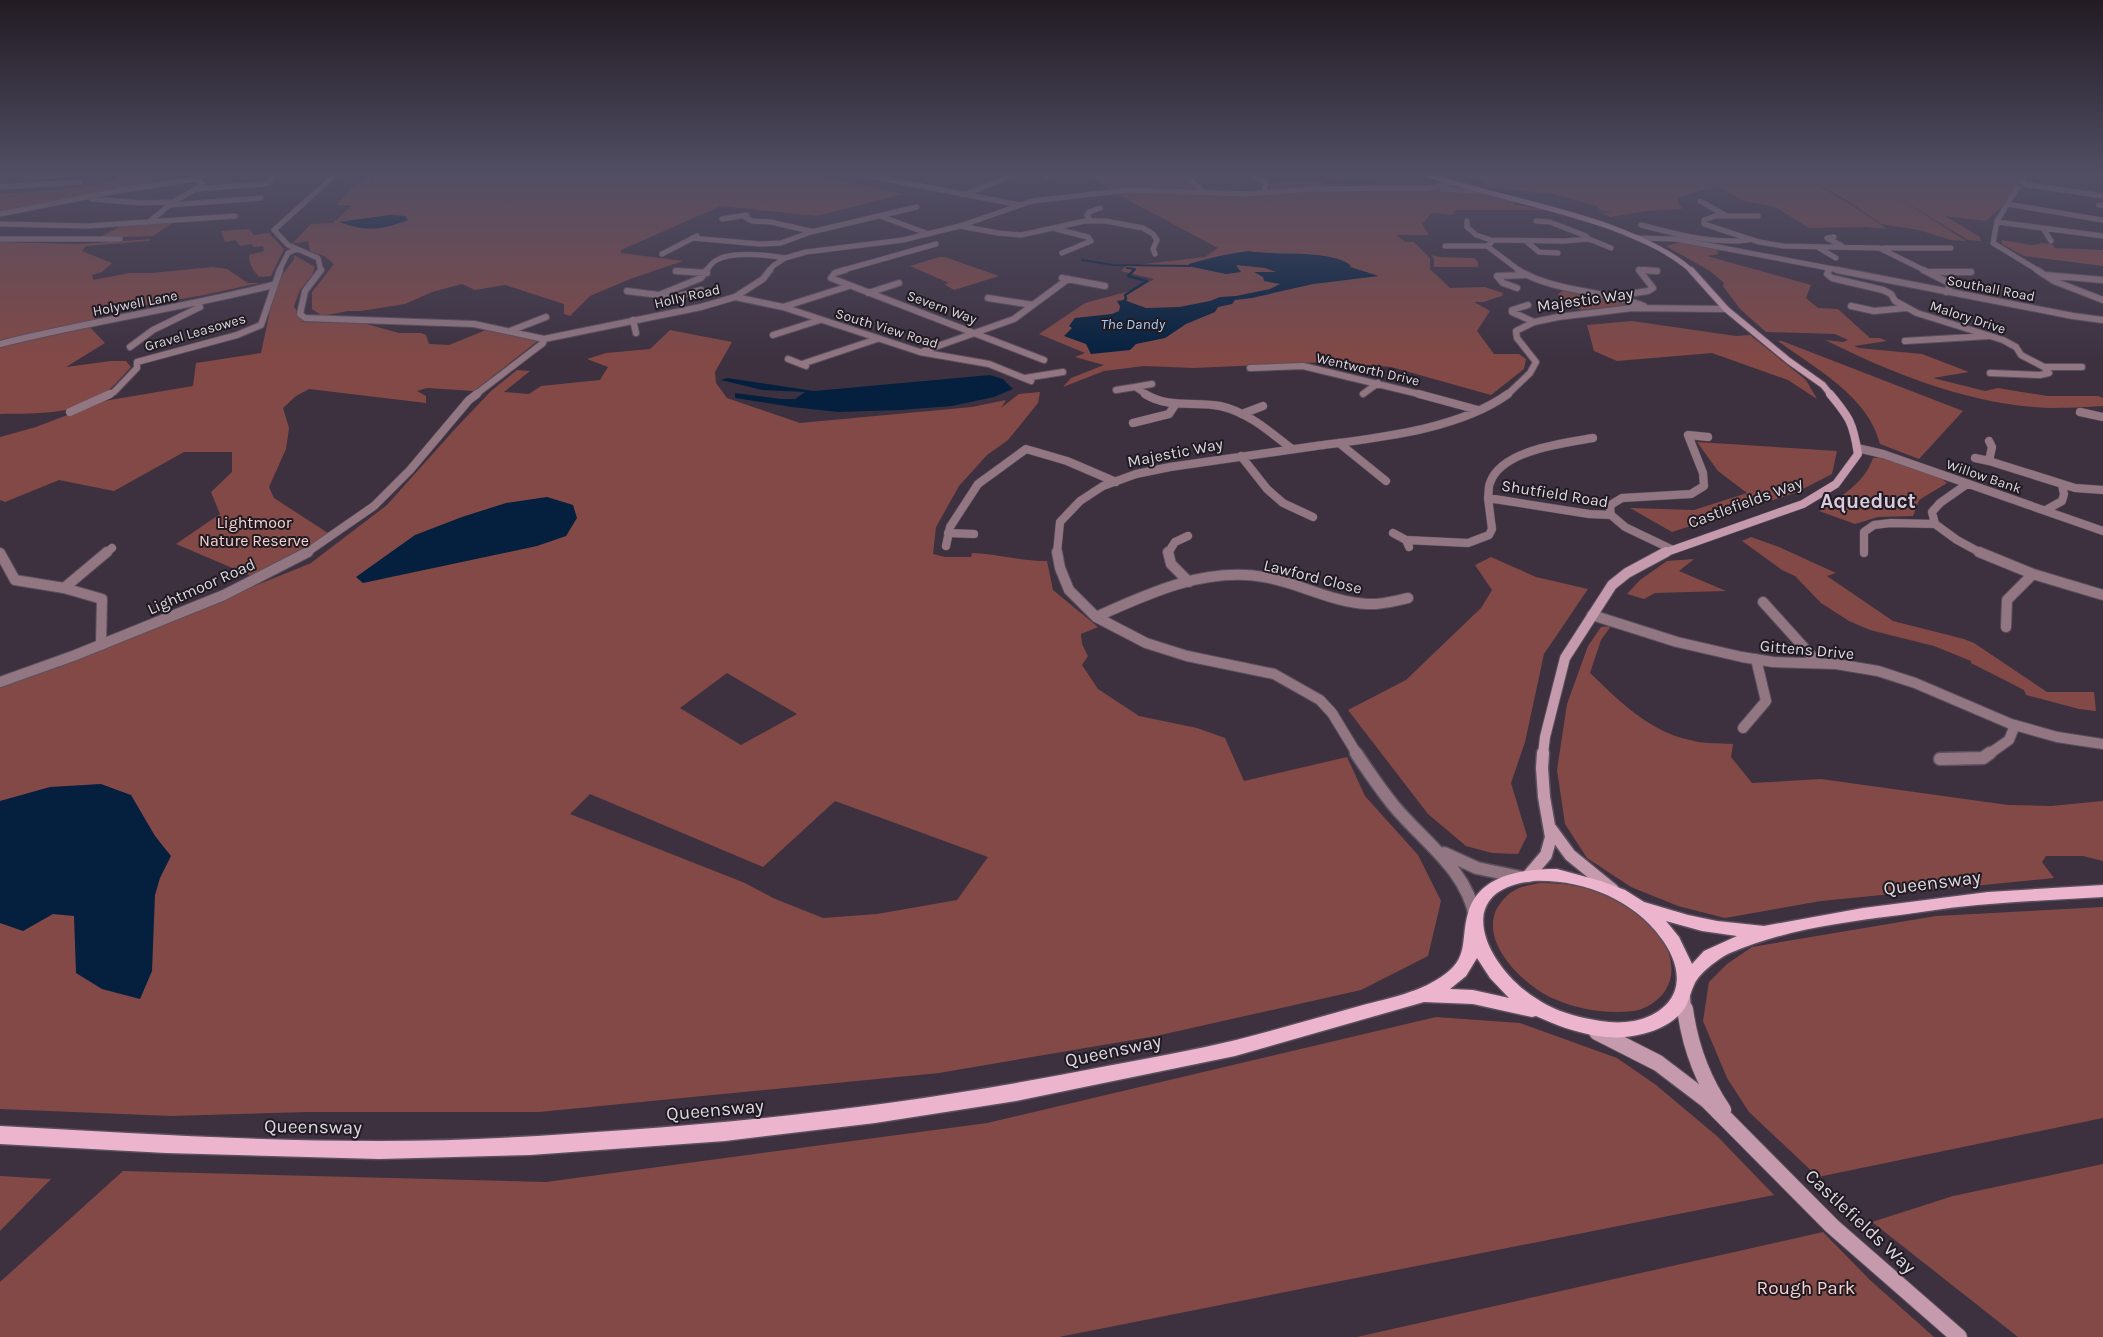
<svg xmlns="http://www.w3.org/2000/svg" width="2103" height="1337" font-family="Karla,sans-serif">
	<rect width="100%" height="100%" fill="#3d3140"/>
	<path fill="#834946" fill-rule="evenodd" d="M18,174H152L153,178L150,180H153L156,184L0,214V194C39,190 82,192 119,178L112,174L28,180Z
		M370,174H807L904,194L816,216L721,206L621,250V253L683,261L630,279L590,296L570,316L564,314V304L505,285L475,290L462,284L432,292L405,304L361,311H348L322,316L312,309V292L334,264L324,256L310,251L308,241L292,244L311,224L333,223L352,206L336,205L355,185ZM390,215L405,216L408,220C384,229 364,232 340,222Z
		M1087,174H1180L1198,188L1112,190Z
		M1314,174H1399L1338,180Z
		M1454,174H1544L1542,176H1559V174H2022V176L2005,204L1986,221L1945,216L1980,237L1981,241L1968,240L1894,195L1966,241L1951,240L1919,230L1881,224L1850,202L1823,187H1820L1848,203L1887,229L1865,227L1809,228L1775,207L1744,201L1720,188L1703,190L1678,198V203L1683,208L1680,209L1647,211L1610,217L1601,213H1613L1600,210L1597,206L1553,194L1476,186L1486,183L1477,179Z
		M1321,181V186L1268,192L1271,183Z
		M1313,190C1381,190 1452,184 1519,200L1514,204L1545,210H1455L1452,215L1432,213L1422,224L1429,235H1396L1405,242H1414L1430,258V269L1450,288L1485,287L1503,293L1502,296L1483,302H1474L1490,311L1477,331L1494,354H1519L1526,359L1524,369L1491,395L1391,367L1326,362L1194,368L1144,366L1104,371L1063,387L1071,378L1104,365L1075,357L1085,353L1039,334L1085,303L1137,289L1154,279L1121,271L1126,266L1205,257L1218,248L1115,193L1136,192L1237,195Z
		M175,221L153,236L98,238L123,225Z
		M249,229L254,235L269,233L284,249L271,276L259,277C253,270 249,264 249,255L264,251L263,246L254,247L251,244L240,246L236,240L225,242L221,231Z
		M151,239L149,241L86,246L82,251L112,263L102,272L92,275L93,280L129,273H152L213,267L227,269L248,283H260L204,295L93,314L96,321L0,342V242L80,244Z
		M2002,240L2031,245L2040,244V243L2052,244L2055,248L2103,250V266L2024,256L2002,244Z
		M1680,242L1717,248L1718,254L1707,256L1714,258L1811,285L1806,298L1818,308L1838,309L1870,338H1880L1887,341L1854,346L1859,348L1922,354L1969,372L1933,378L1985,391L1998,388L2047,396H2098L2103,398V406C2085,407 2067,408 2050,408C1970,405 1896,375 1825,340L1843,342L1848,340L1835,334L1766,332L1740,309L1723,286L1724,283L1710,271L1666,246Z
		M294,255L315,267L312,275L300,290L294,306L303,322L363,323L399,333H421L426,335L429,344L449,345L486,330L540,339L474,391L427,388L417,391L426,396V403L309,389L296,396L283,408L289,428L286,449L269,487L274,498L328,533L292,557L251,576L176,544L220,514L211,492L232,472V452H184L114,491L59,480L5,502L0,500V437L36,427L104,401L193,386L196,363L261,353L271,306L280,278L294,259Z
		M1431,255L1440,257L1474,258L1478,262V267H1434V259Z
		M939,257H945L999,276L954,290L944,284L949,283L910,266Z
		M1567,288L1632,305L1581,310L1563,301L1558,294Z
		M1632,321L1736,336L1750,335L1806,380L1817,399L1788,380L1712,353L1617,361L1594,351L1587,325Z
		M88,325L105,343L66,367L111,361H126L131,367C124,374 118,382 110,389C82,416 36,413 0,414V345Z
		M670,330L732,342L715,372L716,383L727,398L800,423L972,407L1006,400L1001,408L1019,394L1040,392L1038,403L1017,429L1008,440L987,455L959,486L936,527L933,554L945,557H971L972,553C997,554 1021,561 1047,561L1053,590L1098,627L1081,634L1082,644L1088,656L1082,665L1098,689L1139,716L1197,728L1225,738L1244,781L1347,757L1365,796L1418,855L1441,901L1428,956L1361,990L1156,1036L939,1073L539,1112H309L171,1116L0,1109V687L79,658L311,563L387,505L455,429L491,391L517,370L530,371L504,392L529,394L541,386L600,380L608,367L587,359L606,353L650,349ZM727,673L797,714L741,745L680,708ZM590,794L763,867L835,801L988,857L957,900L877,914L823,918L773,898L745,883L570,814Z
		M1778,341H1782L1963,411L1919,459L1880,444C1868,396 1816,369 1778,341Z
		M1697,442L1837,451L1832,474L1795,493L1672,532L1630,508L1694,510L1747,493L1718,471Z
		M1883,457L1938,476L1947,483L1919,500L1913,516L1878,517L1855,524L1819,511C1842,495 1864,484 1873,458Z
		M1751,537L1779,547L1836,573L1827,576L1893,621L1964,639L1974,643L2047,692H2094L2096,711L2079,709L2026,695L2024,690L1971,663V661L1934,646L1870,630L1849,621L1821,603L1795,576L1782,570L1742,541Z
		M1491,557L1536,577L1588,589L1544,654L1525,742L1511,783L1527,836L1518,854L1492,853L1466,846L1428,814L1348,710L1406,680L1481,608L1492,590L1475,565Z
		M1694,559L1679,571L1726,591L1655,593L1644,599L1627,594L1640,580L1667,561Z
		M1611,626L1601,640L1590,673C1618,700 1650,732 1690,740C1703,744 1719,743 1733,744L1731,757L1752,783L1821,779L2008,805L2051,806L2103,801V861L2083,856H2046L2042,862L2054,878L1821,901L1725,918L1678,906L1631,887L1587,858L1565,824L1557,770L1567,704L1588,646L1601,627Z
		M1539,883C1568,883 1593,887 1619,901C1649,916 1687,957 1665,991C1658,1001 1646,1009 1634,1011C1605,1014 1579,1010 1552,998C1524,985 1481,945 1496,910C1501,901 1508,893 1517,889C1523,886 1532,885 1539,883Z
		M2103,907V1118L1818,1177L1749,1112L1727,1078L1703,1021L1709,982L1727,964L1752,947L1936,916Z
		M1436,1017L1520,1023L1617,1058L1656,1085L1718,1137L1774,1195L1059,1337H0V1282L123,1171L546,1182L987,1123Z
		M2103,1164V1337H2018L1872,1222L1953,1196Z
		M0,1176L51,1179L0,1231Z
		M1823,1232L1870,1280L1934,1337H1357Z"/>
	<path fill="#04203e" d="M390,215L405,216L408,220C381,230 367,232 339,222Z
		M1248,251C1273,256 1334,249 1351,266L1350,267L1379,276L1313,284L1252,298L1235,300L1232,304L1218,307L1215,312L1186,324L1165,338L1136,344L1130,350L1091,354L1086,344L1064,336L1072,328L1069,326L1075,318L1112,314L1119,311L1120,306L1117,301L1124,300L1146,308L1179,307L1210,301L1220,297L1236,296L1270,289L1280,284L1264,281L1263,277L1254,272H1276L1265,268L1236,265L1241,272L1226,274L1188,266L1189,264C1208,258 1228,254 1248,251Z
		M990,375L1003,379L1013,389L994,397L952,406L900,410L838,412L792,407L735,398V393L781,399H795L805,392L762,390L721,380L727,378L814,391Z
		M547,497L573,505L577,518L566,536L537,546L363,583L356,577L415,535L462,517L506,503Z
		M101,784L131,795L155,836L171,856L160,878L155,895L152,971L140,999L102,989L76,973L74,916L53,914L23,931L0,923V801L50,787Z"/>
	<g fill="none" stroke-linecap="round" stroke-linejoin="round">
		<path stroke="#04203e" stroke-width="2" d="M1082,260L1113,265L1192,266
			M1127,268L1135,269L1133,271"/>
		<path stroke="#04203e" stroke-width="2.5" d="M1127,304L1124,301L1126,299L1125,295L1147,281L1128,276L1134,270"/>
		<g stroke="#5a4f5d" stroke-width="6">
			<path id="minor-far4" d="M859,174L1020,205
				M1184,174L1205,193
				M1250,174L1266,183L1264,190L1268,193
				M2024,174L2021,181L2028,185L2103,196
				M1046,178L1050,174
				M0,187L80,182
				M2017,188L1997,221L1993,243L2039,271
				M197,189L264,184L270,182L273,174
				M963,195L1016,174
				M92,199L141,203L173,202
				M1700,201L1725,215
				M2007,204L2103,220
				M170,205L261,198
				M2099,205H2103
				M0,214L122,190L197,179
				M743,216L752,221L771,222L810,231
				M880,216L929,234
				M1758,216H1715L1704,220V224L1759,242L1783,246L1879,248L1926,271
				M722,219L747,215
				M1091,221L1087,215L1089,212L1100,208
				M1467,221V227L1476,235L1491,240L1564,241L1589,239L1586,236L1550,222L1536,221
				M149,222L173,202L203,185L197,179L204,174
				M1997,222L2103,236
				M0,224L88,226L235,216
				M1641,225C1675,234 1713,244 1748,240
				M960,226L998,233L1021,235L1085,221H1105L1143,228L1153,234L1157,240L1153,249L1155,254
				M2043,228L2051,241
				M1056,229L1088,237L1091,241L1062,253
				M1834,237L1827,238L1842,246
				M692,238L760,244L781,243L811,232L917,207
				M0,239H120
				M1589,239L1611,248
				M1491,240V243L1487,246L1520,271
				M1526,241L1539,252L1558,253
				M1445,246H1487
				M1819,248L1836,258
				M1883,248H1951
				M662,254L697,236
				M279,271L288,253L297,249
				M321,271L318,258L288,245L274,230L336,174
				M676,271H678
				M706,271C709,267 712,262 717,260C731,251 769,255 785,258
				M840,271L936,244
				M1640,271L1639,270L1657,271
				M1829,271L1830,269"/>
		</g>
		<g stroke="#5a4f5d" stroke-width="8">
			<path id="minor-far3" d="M321,270L305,291L300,314L305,318L474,324L544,339
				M845,270L835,273L831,278L1044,360
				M1518,270C1556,293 1604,290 1644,306
				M1643,270L1657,271
				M1829,270L1827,274L1832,278L1883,290L1891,294L1895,301L1917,313L2003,340L2016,347L2021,355L2044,367L2049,373L2040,375L1990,373
				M1923,270L1947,282L1950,286L1946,292
				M2037,270L2054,281L2103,300
				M676,271L707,273
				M1930,272H1971
				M2045,275L2103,280
				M1062,278L1105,286
				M1517,288L1503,283L1497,276L1526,275
				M701,290L675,297L659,295L701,278L707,270
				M627,291L659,295
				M868,293L899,283
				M1635,293L1648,291L1653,288L1639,270
				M735,297L783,307L920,352L989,364L1031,381
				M988,298L1033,305
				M1528,305L1512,310V312L1534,322
				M1851,306L1874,311L1906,308
				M783,307L849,286
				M633,320L636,333
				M510,331L546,317
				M773,335L820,320
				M1905,341L1989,336
				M0,344C90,321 183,308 273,285
				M130,347L153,330L200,307
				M921,352L1014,319L1068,279
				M788,359L806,366
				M802,364L877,339
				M2044,367H2082
				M1250,368L1303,366L1423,395
				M1025,378L1063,372
				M1116,390L1135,387
				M1363,394L1378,383
				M108,395L114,392L137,368V362L237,335L261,325L280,270
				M1147,395L1135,387L1152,384
				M1507,395L1530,373L1536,362L1517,338L1516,331L1534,322L1558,317L1632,308L1726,309"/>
		</g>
		<g stroke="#5a4f5d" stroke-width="9">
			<path id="minor-far2" d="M1145,394C1169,409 1195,401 1220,406C1248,412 1270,432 1292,449
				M1419,394L1478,410
				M70,412L110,394
				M2080,412L2103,417
				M1242,414L1263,406
				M1133,423L1169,414L1175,405
				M1989,441L1992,447L1989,461L2075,488L2103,490
				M1339,443L1386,481
				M1857,448L1883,454L2103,531
				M1241,456L1267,489L1283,503L1313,517
				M1975,458L1989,461
				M1967,484L1940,503L1932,512L1935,524L1957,540L1981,553
				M1488,498C1489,493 1488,487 1490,483C1501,450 1564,443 1593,438
				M2046,510L2062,501L2064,494L2062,485
				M1611,515L1610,508L1612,504L1622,498L1691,494L1704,486L1703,473L1688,435L1708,437
				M948,533L974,534
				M1393,533L1406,540
				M946,546L950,527L978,484L1026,449L1067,461L1116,482
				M1409,547L1406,540L1468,543L1489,535L1492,529L1488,498L1589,514L1611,515L1625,527L1671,549
				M106,553L112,548
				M1057,553L1060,522L1080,501L1103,486L1136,474L1170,467C1219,460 1268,453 1316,446C1376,438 1458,430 1508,394
				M1168,553L1175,542L1188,536
				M1864,553V532L1874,525L1891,523L1935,524"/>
		</g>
		<g stroke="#5a4f5d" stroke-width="12">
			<path id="minor-far1" d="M1057,552L1060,568L1069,590L1096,617L1146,643L1187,656L1274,674L1320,700L1332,713L1357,754
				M1168,552L1171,564L1189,582
				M1979,552L2033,574L2103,595
				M0,553L15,580L64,588L102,599L101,645
				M64,588L107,552
				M1763,602L1818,663
				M1592,615L1677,642L1742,657L1773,662L1836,664L1878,671L1915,683L2011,724L2057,737L2103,744
				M1096,617C1149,593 1205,567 1264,577C1299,583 1331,602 1367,604C1381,605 1394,601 1408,598
				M2006,627L2007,600L2033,574
				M1743,728L1766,701L1756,659
				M1989,754L2009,740L2015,725"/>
		</g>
		<g stroke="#5a4f5d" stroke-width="15">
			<path id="minor" d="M1356,753C1368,771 1381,790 1394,806C1423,841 1467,870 1475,917
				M1940,759L1983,758L1990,753
				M1444,853L1477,868L1520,877"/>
		</g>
		<g stroke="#5a4f5d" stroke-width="6">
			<path id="tertiary-far3" d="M1442,189L1487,192
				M1639,238L1676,239L1844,271
				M769,271L773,266L785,258L806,252L903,240L960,226L1032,201L1129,190L1246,194L1312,189L1430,188L1453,183"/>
		</g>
		<g stroke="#5a4f5d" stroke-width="8">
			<path id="tertiary-far2" d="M1837,270L2073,316L2103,320
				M475,395L543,343L544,339L701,307L735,297L763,279L770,270"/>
		</g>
		<g stroke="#5a4f5d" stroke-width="9">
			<path id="tertiary-far1" d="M306,553L374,506L410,470L469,400L477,394"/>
		</g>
		<g stroke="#5a4f5d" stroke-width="12">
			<path id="tertiary" d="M0,682L73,656L224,595L308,552"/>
		</g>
		<g stroke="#5a4f5d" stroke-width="6">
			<path id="secondary-far5" d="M1426,174C1488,195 1552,206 1613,228C1641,239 1670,251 1692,271"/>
		</g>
		<g stroke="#5a4f5d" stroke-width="8">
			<path id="secondary-far4" d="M1691,270L1726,309L1789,361L1823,385L1831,395"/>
		</g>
		<g stroke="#5a4f5d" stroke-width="9">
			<path id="secondary-far3" d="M1664,553L1803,504L1836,484L1858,454C1853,423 1850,418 1830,394"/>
		</g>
		<g stroke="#5a4f5d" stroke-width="12">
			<path id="secondary-far2" d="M1543,754L1545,737L1565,658L1612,585L1627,573L1666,552"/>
		</g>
		<g stroke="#5a4f5d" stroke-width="15">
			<path id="secondary-far1" d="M1551,829L1570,855L1613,890
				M1528,876L1546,855L1551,837L1544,797L1542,768L1543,753
				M1684,996L1685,1011"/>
		</g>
		<g stroke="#5a4f5d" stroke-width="18">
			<path id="secondary" d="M1685,1009C1690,1046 1702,1079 1723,1110
				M1597,1032L1658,1063L1708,1101L1832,1226L1959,1337"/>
		</g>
		<g stroke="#5a4f5d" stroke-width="3">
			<path id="primary" d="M1557,869L1601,881L1625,890L1644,902L1688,915L1717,921L1764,926L1863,908L1988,892L2103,885V897C2065,899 2027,901 1990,904C1957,906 1924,912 1892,916C1837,923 1781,931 1730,953C1719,958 1698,974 1694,985C1689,996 1688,1007 1679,1015C1668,1026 1653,1032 1638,1035C1605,1043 1566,1030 1536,1016L1532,1017L1473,1004L1424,1002L1235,1056L1016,1101L875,1123L725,1141L530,1155L379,1159L166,1153L0,1144V1126C126,1133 252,1141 379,1141C461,1141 544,1136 626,1130C787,1119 948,1098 1107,1066C1150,1058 1194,1050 1236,1040C1276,1030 1316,1018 1356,1007C1384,999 1416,994 1441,977C1470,958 1460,941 1468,913C1479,874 1523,869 1557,869ZM1534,881C1581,879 1633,899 1661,938C1674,955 1684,980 1670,1000C1656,1019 1630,1024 1609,1022C1583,1019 1558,1013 1537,999C1488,969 1447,890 1534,881ZM1666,921L1702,931L1737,936L1704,951L1692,964L1679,937ZM1477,958L1490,978L1509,998L1473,990L1450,989L1466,976Z"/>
		</g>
		<use href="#minor-far4" stroke="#927682" stroke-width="5"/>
		<use href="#minor-far3" stroke="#927682" stroke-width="6"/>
		<use href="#minor-far2" stroke="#927682" stroke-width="8"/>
		<use href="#minor-far1" stroke="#927682" stroke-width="10"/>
		<use href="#minor" stroke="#927682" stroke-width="12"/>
		<use href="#tertiary-far3" stroke="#927682" stroke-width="5"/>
		<use href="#tertiary-far2" stroke="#927682" stroke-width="6"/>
		<use href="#tertiary-far1" stroke="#927682" stroke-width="8"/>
		<use href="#tertiary" stroke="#927682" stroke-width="10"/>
		<use href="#secondary-far5" stroke="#c59aac" stroke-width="5"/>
		<use href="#secondary-far4" stroke="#c59aac" stroke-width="6"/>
		<use href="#secondary-far3" stroke="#c59aac" stroke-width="8"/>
		<use href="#secondary-far2" stroke="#c59aac" stroke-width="10"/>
		<use href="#secondary-far1" stroke="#c59aac" stroke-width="12"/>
		<use href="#secondary" stroke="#c59aac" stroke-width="16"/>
		<use href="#primary" fill="#edb5cd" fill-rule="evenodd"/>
		<g stroke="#988f9b" stroke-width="2.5">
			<path id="rail" d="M369,181L378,174"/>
		</g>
		<use href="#rail" stroke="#201b22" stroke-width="2" stroke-dasharray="5" stroke-linecap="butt"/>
	</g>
	<linearGradient id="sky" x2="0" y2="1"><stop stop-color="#221b23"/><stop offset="0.48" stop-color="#514e64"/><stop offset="1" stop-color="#514e64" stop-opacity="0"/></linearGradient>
	<rect width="2103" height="361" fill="url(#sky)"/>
	<g text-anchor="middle" stroke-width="4" stroke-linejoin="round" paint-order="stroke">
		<g font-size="14" fill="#dfd7e1" stroke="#201b22">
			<text transform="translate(1991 288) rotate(11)" y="5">Southall Road</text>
			<text transform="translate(687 296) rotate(-13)" y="5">Holly Road</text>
			<text transform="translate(135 303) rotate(-11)" y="5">Holywell Lane</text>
			<text transform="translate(942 307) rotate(20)" y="5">Severn Way</text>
			<text transform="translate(1968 317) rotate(18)" y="5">Malory Drive</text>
			<text transform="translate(887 328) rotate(17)" y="5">South View Road</text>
			<text transform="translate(195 332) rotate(-16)" y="5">Gravel Leasowes</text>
			<text transform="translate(1368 369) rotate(13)" y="5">Wentworth Drive</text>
			<text transform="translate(1984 476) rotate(19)" y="5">Willow Bank</text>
		</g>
		<g font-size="15" font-style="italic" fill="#aaccf5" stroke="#201b22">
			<text x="1133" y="329">The Dandy</text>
		</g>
		<g font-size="16" fill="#dfd7e1" stroke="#201b22">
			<text transform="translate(1585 299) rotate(-8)" y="6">Majestic Way</text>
			<text transform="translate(1175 452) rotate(-11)" y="6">Majestic Way</text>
			<text transform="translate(1555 493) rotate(9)" y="6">Shutfield Road</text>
			<text transform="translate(1745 502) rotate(-20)" y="6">Castlefields Way</text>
			<text transform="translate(1313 576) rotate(14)" y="6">Lawford Close</text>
			<text transform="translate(201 586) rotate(-24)" y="6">Lightmoor Road</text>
			<text transform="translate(1807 649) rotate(5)" y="6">Gittens Drive</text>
		</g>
		<g font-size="16" fill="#f9d1ce" stroke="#201b22">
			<text x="254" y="528">Lightmoor<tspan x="254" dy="18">Nature Reserve</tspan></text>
		</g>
		<g font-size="19" fill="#dfd7e1" stroke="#201b22">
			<text transform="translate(1932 882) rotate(-7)" y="7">Queensway</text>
			<text transform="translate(1113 1050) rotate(-12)" y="7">Queensway</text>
			<text transform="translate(715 1109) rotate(-5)" y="7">Queensway</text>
			<text transform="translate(313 1126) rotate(1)" y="7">Queensway</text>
			<text transform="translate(1861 1221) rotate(43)" y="7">Castlefields Way</text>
		</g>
		<g font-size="19" fill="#f9d1ce" stroke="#201b22">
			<text x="1806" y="1294">Rough Park</text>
		</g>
		<g font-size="21" font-weight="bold" fill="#d9c9dd" stroke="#201b22">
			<text x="1868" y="508">Aqueduct</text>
		</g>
	</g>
</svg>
